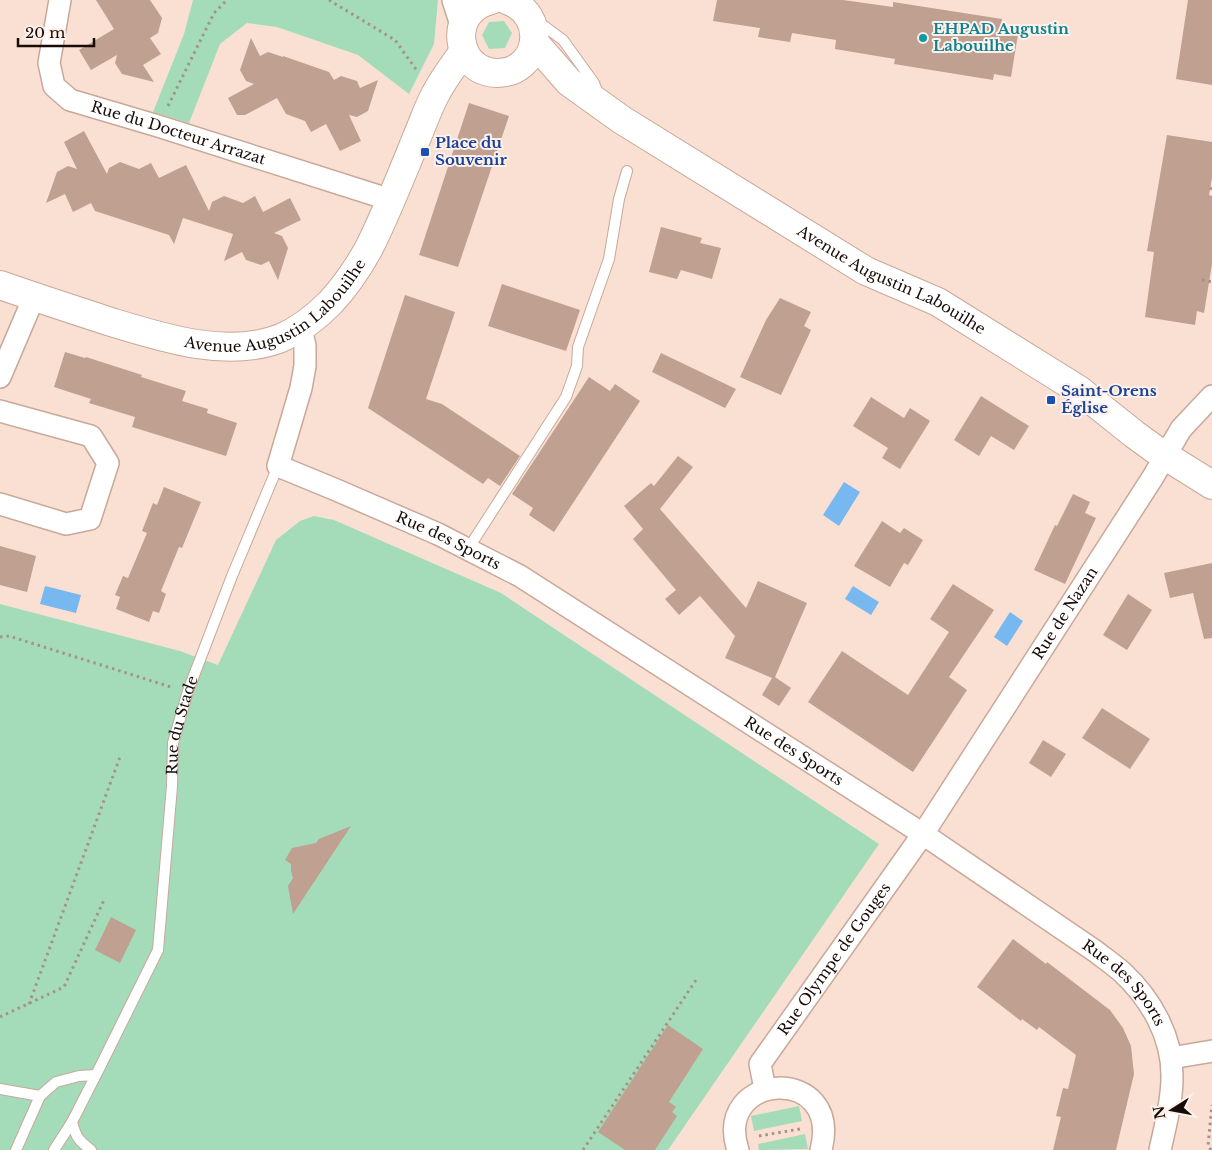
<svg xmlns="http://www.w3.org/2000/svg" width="1212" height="1150" font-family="'Libre Baskerville',serif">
	<rect width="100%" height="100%" fill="#fae0d3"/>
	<path fill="#a4dcba" d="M193,0H438L434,44L409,94L358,55L277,27L247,23L220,44L189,123L153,112L184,34Z
		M504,21L512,33L505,48L489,49L482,35L489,22Z
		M314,516L334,520L501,593L879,844L668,1150H0V604L180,651L218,665L276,540L300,521Z
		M799,1106L802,1121L754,1131L751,1116Z
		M805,1134L808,1149L759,1150L758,1144Z"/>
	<path fill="#77b8f1" d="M844,482L860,492L839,526L823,515Z
		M45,586L81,595L76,613L40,604Z
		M853,586L879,602L871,615L845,599Z
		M1010,612L1023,621L1007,646L994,637Z"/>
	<path fill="#bfa091" d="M96,0H150L162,18L158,33L150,38L161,54L143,65L154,82L122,74L115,63L117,55L91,70L79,50L114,29Z
		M717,0H843L893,7V2L1002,19L1001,25L1019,28L1011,77L994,74L993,80L894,64L895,59L835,49L836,40L792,33L790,42L758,37L760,28L713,21Z
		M1188,0H1212V85L1176,79Z
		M251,38L260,56L268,52L283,57V56L329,72L334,80L341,76L357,81L360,88L378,80L368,111L357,117L349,115L361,141L340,151L326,124L311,132L305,121L286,114L277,98L245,115H237L228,98L254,84L246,81L240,70Z
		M469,103L509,116L458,267L419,255Z
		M84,131L107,174L109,168L120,162L139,169L151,163L159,178L186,165L209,211L212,202L224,196L243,203L255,196L263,212L290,198L301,220L274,233L282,236L288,248L278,280L269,261L261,265L246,260L242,252L224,261L233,234L183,218L174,244L169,235L95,211L91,203L73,212L65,194L46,203L57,172L68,166L77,169L64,142Z
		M1167,135L1212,142V178L1209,195L1212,196V264L1204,313L1197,311L1195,325L1145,317L1154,252L1147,251Z
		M661,227L702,238L700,243L721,248L712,279L681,270L677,279L649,272Z
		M502,284L580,310L566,351L488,326Z
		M405,295L455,312L426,399L442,404L520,456L500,486L488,478L483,484L368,408Z
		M780,298L811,312L804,326L811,330L781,395L740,377L766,320Z
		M65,352L85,358L86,357L142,375L141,377L186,391L182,401L208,409L207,413L237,423L226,456L132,427L135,417L89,403L91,399L54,387Z
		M661,353L736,389L725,408L652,372Z
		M589,377L610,391L615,384L640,401L554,532L529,515L533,508L512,494Z
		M981,396L1029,426L1014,450L991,436L979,456L954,440Z
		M871,397L904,418L910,408L930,421L900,469L882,458L888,448L853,426Z
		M678,456L693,467L660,509L746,608L758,581L807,603L775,677L791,688L779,706L762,695L772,678L725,658L735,636L700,596L679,615L665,599L676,590L633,539L643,529L624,506L651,483L654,486Z
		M164,487L201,502L182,548L179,547L161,591L166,594L159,613L153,611L149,622L116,609L120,597L115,595L123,576L128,578L147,533L142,531L153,503L157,505Z
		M1073,494L1090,502L1085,513L1096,518L1065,584L1034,570L1055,525L1057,526Z
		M882,521L900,533L904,528L923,540L908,565L904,563L890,587L854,566Z
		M0,546L36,556L27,592L0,585Z
		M1212,563V638L1204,639L1193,593L1170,598L1164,573Z
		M953,584L994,610L949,677L967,690L913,772L808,702L842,651L908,695L949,632L930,619Z
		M1128,594L1152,610L1127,650L1103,635Z
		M1102,708L1150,739L1130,769L1082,738Z
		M1043,740L1066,754L1051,777L1029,763Z
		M351,826L318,876L293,914L288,886L293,878L291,871V864L285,860L292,848L316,843L319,839Z
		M111,917L136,930L120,963L95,950Z
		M1013,939L1046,964L1047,962L1110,1010L1123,1028L1131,1046L1134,1074L1116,1150H1053L1061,1117L1056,1116L1063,1088L1068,1089L1076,1055L1039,1027L1037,1030L1022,1019L1021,1021L977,987Z
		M668,1025L703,1049L669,1102L676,1107L672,1112L677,1116L655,1150H625L598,1132Z"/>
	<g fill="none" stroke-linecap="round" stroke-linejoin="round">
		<g stroke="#c8a899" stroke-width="12">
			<g id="lane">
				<path d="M537,28L544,26L563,40L594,83L599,96"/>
				<path d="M468,549L566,397L577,366L578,347L609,259L619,199L627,171"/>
				<path d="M0,1089L40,1096"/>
				<path d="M72,1122C76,1137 78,1140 91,1150"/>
				<path d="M16,1150L40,1096L56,1082L79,1076L96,1075"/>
				<path id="s1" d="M54,1150L72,1122L101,1065L158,950L172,786L173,743L188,691L232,576L278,466"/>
			</g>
		</g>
		<g stroke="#c8a899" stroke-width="24">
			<g id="street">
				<path id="s2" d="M60,0L49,63L54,86L70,100L158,126L391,200"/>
				<path d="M453,0L462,28"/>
				<path id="s3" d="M301,327L305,346V366L301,388L278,466L334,489L438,534L520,576L923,834L1095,951C1104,958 1114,965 1122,972C1151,999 1173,1037 1172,1078C1172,1102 1165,1127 1160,1150"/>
				<path d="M0,377L34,297"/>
				<path d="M0,411L91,436L108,463L90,519L66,524L0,504"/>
				<path d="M1171,1058L1212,1051"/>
				<path id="s4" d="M765,1089L760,1064L923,834L1153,477L1181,429L1212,396"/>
				<path d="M738,1150C712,1072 843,1063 821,1150"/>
			</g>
		</g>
		<g stroke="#c8a899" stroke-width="30">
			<g id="secondary">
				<path d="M491,0C447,10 454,72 497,73C540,73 549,15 507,0"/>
				<path id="s5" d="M534,42L569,82L622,120L866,271L938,302L946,307L1079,390L1134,434L1156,450L1212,485"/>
				<path id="s6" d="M0,285C37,298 74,310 111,322C163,338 228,359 281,338C300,330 316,317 330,303C346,286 358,268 369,248C387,212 402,174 417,137C423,123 428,108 435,95C443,79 454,65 464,51"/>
			</g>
		</g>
		<path stroke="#a79288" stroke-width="3" stroke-dasharray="2.5 4" stroke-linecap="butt" d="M329,0L395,40L418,72
			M168,106L214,13L227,0
			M1210,188L1212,189
			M1202,280L1212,282
			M0,637L9,636L171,687
			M29,1004L120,757
			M0,1017L64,987L104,900
			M759,1136L800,1129
			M583,1150L696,980
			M1211,1150L1208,1146L1212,1105"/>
		<use href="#lane" stroke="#fff" stroke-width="10"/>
		<use href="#street" stroke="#fff" stroke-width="21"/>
		<use href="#secondary" stroke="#fff" stroke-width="28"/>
	</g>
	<circle fill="#0f9aa8" stroke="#fef0ea" stroke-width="2" cx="923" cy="38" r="5"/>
	<g fill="#1a4fb4" stroke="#fef0ea" stroke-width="2">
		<rect x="420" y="147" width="10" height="10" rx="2.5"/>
		<rect x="1046" y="395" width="10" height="10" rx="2.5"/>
	</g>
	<g text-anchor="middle" stroke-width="4" stroke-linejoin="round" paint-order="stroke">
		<g font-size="15" font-weight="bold" fill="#0d838f" stroke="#fef0ea" text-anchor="start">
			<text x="933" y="34">EHPAD Augustin<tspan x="933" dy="17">Labouilhe</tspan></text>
		</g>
		<g font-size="15" fill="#170c07" stroke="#fef0ea">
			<text dy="5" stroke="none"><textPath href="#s2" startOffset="222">Rue du Docteur Arrazat</textPath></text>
			<text dy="5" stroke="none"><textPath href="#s5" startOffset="432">Avenue Augustin Labouilhe</textPath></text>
			<text dy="5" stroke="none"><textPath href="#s6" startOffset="299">Avenue Augustin Labouilhe</textPath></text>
			<text dy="5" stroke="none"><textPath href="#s3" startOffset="329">Rue des Sports</textPath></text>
			<text dy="5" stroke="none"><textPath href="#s4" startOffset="570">Rue de Nazan</textPath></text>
			<text dy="5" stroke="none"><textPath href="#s1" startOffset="452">Rue du Stade</textPath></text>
			<text dy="5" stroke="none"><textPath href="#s3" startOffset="734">Rue des Sports</textPath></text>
			<text dy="5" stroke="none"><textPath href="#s4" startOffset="154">Rue Olympe de Gouges</textPath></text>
			<text dy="5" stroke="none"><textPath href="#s3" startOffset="1139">Rue des Sports</textPath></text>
		</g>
		<g font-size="15" font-weight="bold" fill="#164399" stroke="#fef0ea" text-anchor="start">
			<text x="435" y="148">Place du<tspan x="435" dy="17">Souvenir</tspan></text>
			<text x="1061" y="396">Saint-Orens<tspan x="1061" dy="17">Église</tspan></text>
		</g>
	</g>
	<g transform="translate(1172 1110) rotate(259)" stroke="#fef0ea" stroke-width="4" paint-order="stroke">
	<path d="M0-4L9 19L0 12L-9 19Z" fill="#170c07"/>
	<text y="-8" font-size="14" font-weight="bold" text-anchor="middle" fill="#170c07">N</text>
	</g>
	<path d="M18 38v8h76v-8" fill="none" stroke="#170c07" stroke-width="2.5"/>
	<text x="25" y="38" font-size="15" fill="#170c07" stroke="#fef0ea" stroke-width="4" paint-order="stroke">20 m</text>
</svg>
